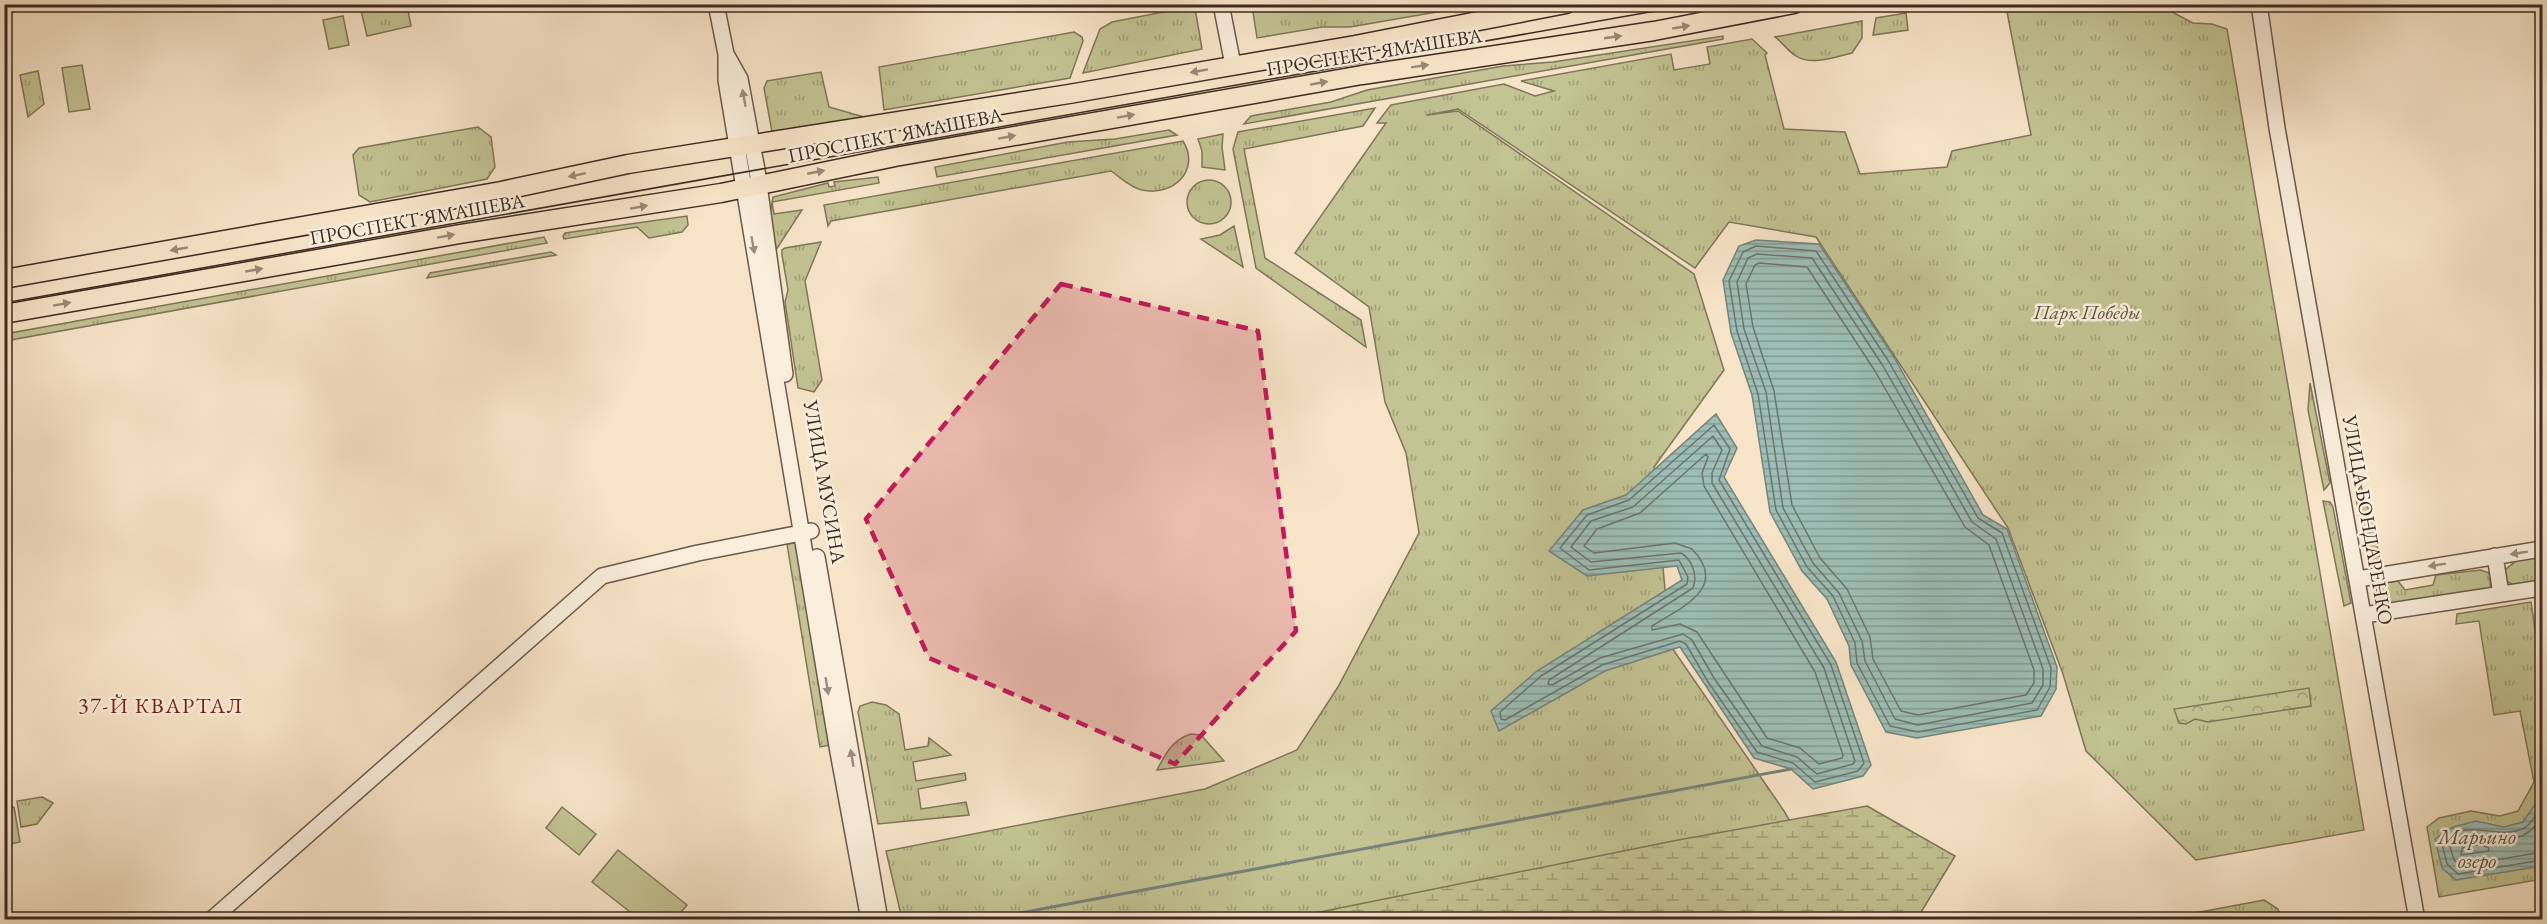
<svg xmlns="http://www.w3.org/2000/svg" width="2547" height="924" font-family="'EB Garamond',serif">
	<defs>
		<pattern id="grass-tufts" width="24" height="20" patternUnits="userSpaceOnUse" patternTransform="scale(1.5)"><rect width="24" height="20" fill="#c3c393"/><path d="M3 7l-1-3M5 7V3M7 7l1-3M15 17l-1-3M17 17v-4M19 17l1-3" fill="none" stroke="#a09f78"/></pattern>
		<pattern id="forest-crowns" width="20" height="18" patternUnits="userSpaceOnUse" patternTransform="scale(1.5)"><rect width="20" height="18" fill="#c3c393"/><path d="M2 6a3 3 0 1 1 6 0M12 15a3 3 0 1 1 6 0" fill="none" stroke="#a09f78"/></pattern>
		<pattern id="wetland-marsh" width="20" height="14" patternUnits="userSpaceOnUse" patternTransform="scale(1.5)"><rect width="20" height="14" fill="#c3c393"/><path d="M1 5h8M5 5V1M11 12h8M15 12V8" fill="none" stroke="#a09f78"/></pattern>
		<pattern id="water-rules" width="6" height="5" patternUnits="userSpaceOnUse" patternTransform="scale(1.5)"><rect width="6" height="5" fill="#9dbfb7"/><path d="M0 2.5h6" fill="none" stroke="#819b94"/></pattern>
	</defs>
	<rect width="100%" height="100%" fill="#f8e5c9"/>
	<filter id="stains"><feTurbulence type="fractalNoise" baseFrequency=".00333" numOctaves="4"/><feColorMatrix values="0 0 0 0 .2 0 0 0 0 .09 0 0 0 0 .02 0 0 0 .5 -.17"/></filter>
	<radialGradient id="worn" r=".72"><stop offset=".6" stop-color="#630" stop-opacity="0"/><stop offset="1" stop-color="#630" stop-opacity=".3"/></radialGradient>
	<path fill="url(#grass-tufts)" stroke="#80765a" stroke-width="1.5" d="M367,4L407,5L411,26L367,36L360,6Z
		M2034,4L2166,5L2168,10L2193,23L2212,24L2227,29L2364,830L2196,860L2086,751L2063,674L2008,528L1816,237L1729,222L1695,268L1458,109L1427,115L1458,111L1694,274L1724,370L1654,467L1670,645L1784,811L1847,919H902L886,851L1205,789L1297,750L1338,687L1419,533L1406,453L1385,402L1369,307L1295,253L1386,123H1377L1391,105L1504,84L1535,96L1554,91L1521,81L1671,54L1674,70L1710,64L1707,47L1752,39L1767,53L1765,55L1784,129L1845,132L1860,174L1947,167L1952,151L2031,135L2007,12L2034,7Z
		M1252,5V4L1477,5L1350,27H1322L1257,38Z
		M1189,7L1195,8L1202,49L1083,73L1100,29L1112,22Z
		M1906,13L1908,30L1873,35L1876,18Z
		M1862,21V38L1852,53C1836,57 1811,66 1796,56C1789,52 1782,42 1775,37Z
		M1074,32L1082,37L1083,41L1070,78L884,110L879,67Z
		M1723,36V39L1244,124L1251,116L1331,102L1367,90L1503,66L1553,62Z
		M38,71L44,104L28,117L20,75Z
		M821,72L829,107L864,117L772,132L764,88L767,81Z
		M1375,108L1363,126L1244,149L1265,258L1361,320L1366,347L1256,268L1233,149L1238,132Z
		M478,127L491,137L495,167L487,179L370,202L359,195L353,155L359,148Z
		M1169,130L1177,135L937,177L935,167L1068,142L1115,139Z
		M1223,134L1222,147L1225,170L1202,167V151L1198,139Z
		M1183,141C1201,170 1173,197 1142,190C1131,188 1120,177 1111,171L831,221L828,226L824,205Z
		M878,177L879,183L772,202L774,214L802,210L776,250L770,213L773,197L828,183L829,187L835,186L834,182Z
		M1187 202a22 22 0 1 1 44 0a22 22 0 1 1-44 0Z
		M687,216L688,225L682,232L649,238L637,227L564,239L563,236L565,233Z
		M1234,226L1243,267L1201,239L1220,235Z
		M544,237L547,243L5,341V334Z
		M821,242L805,281L822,380L814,392L798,388L785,302L788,290L782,255V250L785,248Z
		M551,252L556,255L427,278L430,273Z
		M2310,383L2330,483L2324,490L2308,410Z
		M2361,486L2373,523L2382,572L2371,568L2355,495Z
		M2323,501L2330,502L2333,507L2351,603L2344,606Z
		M796,543L831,745L820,747L787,544Z
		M2542,556V581L2516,586L2504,580L2505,570L2517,560Z
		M2481,570L2489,573L2491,591L2378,607L2376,592L2378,584L2398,581L2405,590L2433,585L2436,575Z
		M2531,602L2542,679V879L2439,897L2427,827L2439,818L2471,811L2500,816L2518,811L2534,782L2520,711L2494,715L2479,621L2456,624L2457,614Z
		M872,702L886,705L899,714L905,750L928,746L929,738L951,755L913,762L916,781L965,773L966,780L918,789L921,809L966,802L969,815L878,824L858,712L860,706Z
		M1191,734L1201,735L1224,761L1157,770C1166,753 1172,740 1191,734Z
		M42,797L53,803L37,824L21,827L17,801Z
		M2264,900L2278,909L2282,919H2174L2179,916Z"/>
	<path fill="url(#forest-crowns)" stroke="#80765a" stroke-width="1.5" d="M2309,688L2311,706L2208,722L2195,719L2186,724L2179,723L2174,709Z"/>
	<path fill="url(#wetland-marsh)" stroke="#80765a" stroke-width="1.5" d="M1867,806L1955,856L1917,919H1285L1678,840Z"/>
	<path fill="#c3c393" stroke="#80765a" stroke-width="1.5" d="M343,16L349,45L329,49L323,20Z
		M82,65L90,109L69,112L62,68Z
		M14,807L20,842L5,845V808Z
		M562,807L596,834L579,855L546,828Z
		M618,850L687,905L675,919H639L592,882Z"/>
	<path fill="url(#water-rules)" stroke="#77837b" stroke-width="1.5" d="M1756,240L1819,244L1895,359L1983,515L2007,529L2057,667L2056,689L2041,716L1917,738L1886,732L1851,665L1849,646L1827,599L1802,571L1770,512L1752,395L1731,333L1723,280L1739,246Z
		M1716,414L1737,448L1724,477L1836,662L1871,765L1863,776L1813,789L1791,769L1754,758L1680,647L1605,671L1499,731L1491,711L1537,671L1682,580L1677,566L1587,576L1549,551L1583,510L1626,495Z
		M2542,794V866L2456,880L2442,868L2435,839L2453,827L2476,821L2504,827L2523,822Z"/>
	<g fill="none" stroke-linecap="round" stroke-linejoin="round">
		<path stroke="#6d746c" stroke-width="1.5" d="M1756,246L1816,251L1889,362L1978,518L2002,533L2051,668L2050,687L2037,710L1918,732L1890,726L1857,663L1855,643L1833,596L1807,567L1776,510L1758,394L1737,331L1729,281L1743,252Z
			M1757,254L1812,258L1883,366L1972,522L1996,539L2043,669V685L2032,703L1918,725L1895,719L1865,661L1862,641L1839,593L1813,563L1783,508L1766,392L1744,329L1737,282L1748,258Z
			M1759,263L1807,267L1875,371L1965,527L1989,545L2034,670V683L2026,695L1918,715L1901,711L1873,659L1870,637L1847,589L1820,558L1792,505L1774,391L1753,327L1746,284L1755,265Z
			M1714,425L1730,449L1719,480L1831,665L1864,763L1858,771L1815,782L1793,763L1757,752L1708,682L1686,644L1680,641L1602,665L1505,720L1501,719L1500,712L1541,676L1687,584L1688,577L1679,560L1589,570L1560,548L1587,515L1629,500Z
			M1713,436L1722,450L1712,473V483L1824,668L1855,761L1853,764L1817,774L1797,757L1762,746L1714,678L1692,640L1683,634L1600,658L1552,685L1548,684L1549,680L1693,588C1698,576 1692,559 1681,553L1591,562L1571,547L1591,521L1633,507Z
			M1706,454L1708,457L1702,473L1704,486L1815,672L1843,755L1842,758L1819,764L1800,748L1767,738L1697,632L1680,624L1652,630V626C1680,608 1730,588 1692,549L1675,543L1594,553L1584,546L1597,529L1640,513Z
			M2542,804C2538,811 2532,823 2526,827C2499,843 2466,814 2442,844L2447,864L2458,874L2542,860
			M2542,817C2512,864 2475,817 2450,847L2454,860L2461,866L2542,852
			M2477,845L2488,847L2489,851L2461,855L2462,848Z"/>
		<path stroke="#77837b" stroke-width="3" d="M982,920L1791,769"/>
		<g stroke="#6c594c" stroke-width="18">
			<path id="minor" d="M716,4L726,54V80L838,752L869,920
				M1221,4L1233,65
				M2259,4L2277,128L2417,920
				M726,54L740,79L757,170L785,374
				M2495,556L2501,594
				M817,557L880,920
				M2358,579L2542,549
				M2364,615L2542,588
				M211,920L602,576L698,553L811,531"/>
		</g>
		<g stroke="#3d2a22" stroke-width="21">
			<path id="major" d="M4,279L501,191L628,164L1069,94L1355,45L1566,4
				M4,314L460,234L721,193L895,157L1362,75L1654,31L1794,4"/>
		</g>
		<use href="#minor" stroke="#faeedc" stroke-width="15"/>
		<use href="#major" stroke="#f8e5c9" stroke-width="18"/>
		<path stroke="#3d2a22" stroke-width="1.5" d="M4,303L1695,4"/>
	</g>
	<defs><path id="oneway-solid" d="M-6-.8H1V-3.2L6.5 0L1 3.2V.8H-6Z" transform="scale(1.5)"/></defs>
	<g fill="#9a8876">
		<use href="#oneway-solid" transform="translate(1681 27) rotate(-10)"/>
		<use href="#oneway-solid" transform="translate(1613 37) rotate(-8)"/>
		<use href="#oneway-solid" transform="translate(1420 66) rotate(-9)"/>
		<use href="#oneway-solid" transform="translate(1199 71) rotate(170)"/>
		<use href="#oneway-solid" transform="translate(1319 83) rotate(-10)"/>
		<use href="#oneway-solid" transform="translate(1126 116) rotate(-10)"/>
		<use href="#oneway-solid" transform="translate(1007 137) rotate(-10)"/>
		<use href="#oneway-solid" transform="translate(816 172) rotate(-11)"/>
		<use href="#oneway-solid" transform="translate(577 175) rotate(168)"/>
		<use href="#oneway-solid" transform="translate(639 207) rotate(-10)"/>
		<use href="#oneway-solid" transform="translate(446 236) rotate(-10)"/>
		<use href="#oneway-solid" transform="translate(179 249) rotate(170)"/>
		<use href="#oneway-solid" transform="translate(254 270) rotate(-10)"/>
		<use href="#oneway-solid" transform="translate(62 304) rotate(-10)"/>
	</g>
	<g fill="#9c8c7f">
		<use href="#oneway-solid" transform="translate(744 98) rotate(-100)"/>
		<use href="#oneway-solid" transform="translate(753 245) rotate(80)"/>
		<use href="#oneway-solid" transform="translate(2519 553) rotate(171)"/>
		<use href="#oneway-solid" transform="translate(2437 565) rotate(171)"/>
		<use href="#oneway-solid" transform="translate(827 686) rotate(81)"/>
		<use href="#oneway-solid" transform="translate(852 758) rotate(-100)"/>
	</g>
	<path fill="#c2185b" fill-opacity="0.2" stroke="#c2185b" stroke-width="4.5" stroke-dasharray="12 8" stroke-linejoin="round" d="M1061,284L1258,331L1296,631L1175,764L929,658L866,519Z"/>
	<g text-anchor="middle" stroke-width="5" stroke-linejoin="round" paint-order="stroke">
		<g font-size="20" fill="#3d2a22" stroke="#faeedc">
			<text transform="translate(1374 52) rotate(-9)" y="7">ПРОСПЕКТ ЯМАШЕВА</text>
			<text transform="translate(895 135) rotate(-11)" y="7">ПРОСПЕКТ ЯМАШЕВА</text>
			<text transform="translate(417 219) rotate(-10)" y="7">ПРОСПЕКТ ЯМАШЕВА</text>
			<text transform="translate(825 482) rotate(80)" y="7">УЛИЦА МУСИНА</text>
			<text transform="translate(2368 520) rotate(80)" y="7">УЛИЦА БОНДАРЕНКО</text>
		</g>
		<g font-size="20" font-style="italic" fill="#5e503e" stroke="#faeedc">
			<text x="2087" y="319">Парк Победы</text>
		</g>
		<g font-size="21" font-style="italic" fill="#554f47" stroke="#faeedc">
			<text x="2477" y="844">Марьино<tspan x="2477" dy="24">озеро</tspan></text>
		</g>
		<g font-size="22" letter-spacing="1.5" fill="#7a1f14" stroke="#faeedc">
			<text x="161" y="713">37-Й КВАРТАЛ</text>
		</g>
	</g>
	<rect width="2547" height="924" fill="none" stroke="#f8e5c9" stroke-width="24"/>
	<rect x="6" y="6" width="2535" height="912" fill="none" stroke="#3d2a22" stroke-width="3"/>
	<rect x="12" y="12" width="2523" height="900" fill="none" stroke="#3d2a22" stroke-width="1.5"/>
	<rect width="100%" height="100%" filter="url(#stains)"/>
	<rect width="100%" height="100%" fill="url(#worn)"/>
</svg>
